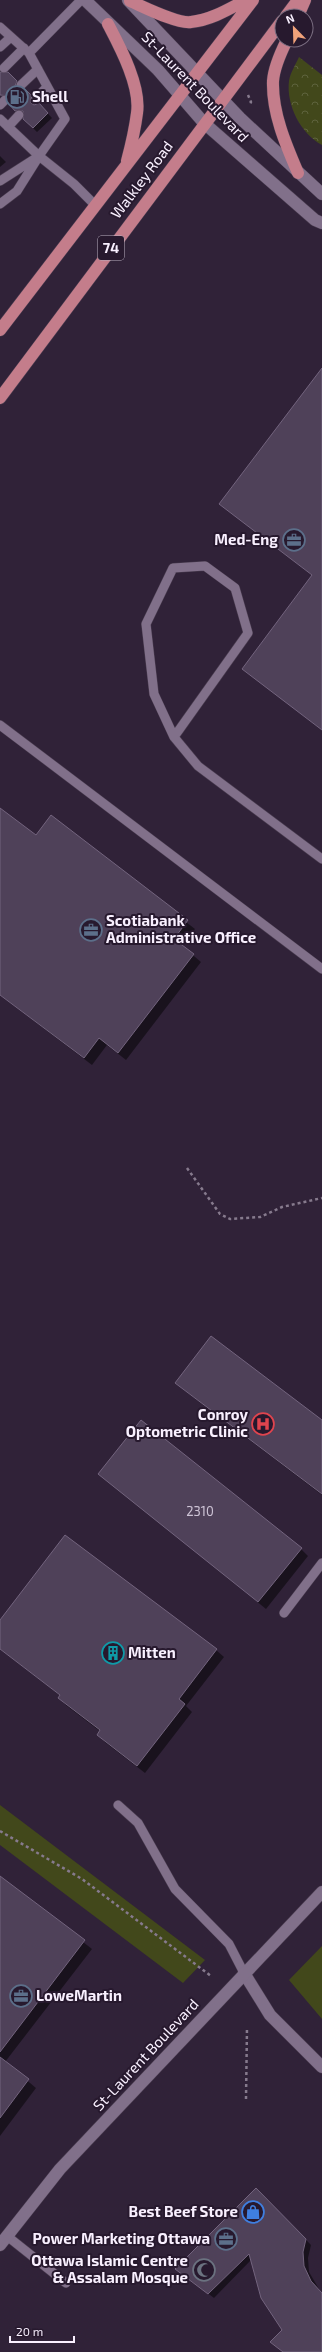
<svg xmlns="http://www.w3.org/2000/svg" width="322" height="2352" font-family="'Exo 2',sans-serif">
	<defs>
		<pattern id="park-crowns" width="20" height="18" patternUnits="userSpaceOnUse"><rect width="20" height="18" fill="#42481b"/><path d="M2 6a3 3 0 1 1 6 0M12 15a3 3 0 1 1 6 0" fill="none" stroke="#5e633d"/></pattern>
	</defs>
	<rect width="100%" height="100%" fill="#302238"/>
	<path fill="#42481b" d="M0,1805L205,1960L183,1983L0,1845Z
		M322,1946V2019L289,1980Z"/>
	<path fill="url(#park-crowns)" d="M299,57L322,75V145C301,134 286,105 289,81C290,73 296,64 299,57Z"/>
	<path fill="#0007" d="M0,65L4,69L3,75L8,73L21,86L19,90H25L35,100L34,106L39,104L52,118L37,132L24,119V115L20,114L10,104V98L6,100L0,94Z
		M0,156L6,162L0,167Z
		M322,370V730L244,669L313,576L221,504Z
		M0,809L36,836L51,817L195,929L182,946L201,962L126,1060L107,1045L92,1065L0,995Z
		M176,1383L322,1421V1495L184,1390Z
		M99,1473L301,1549L308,1556L266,1609Z
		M0,1621L216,1650L224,1657L186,1706L192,1712L145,1773L106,1743L98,1735L101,1732L67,1706L59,1698L61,1696L0,1649Z
		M0,1877L92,1949L5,2062L36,2088L0,2136Z
		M256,2189L311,2245L308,2258L309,2272L322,2294V2352H284L271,2342L283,2330L251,2260L214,2298L181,2273Z"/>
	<path fill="#4f4159" stroke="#73647e" d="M0,72H8L17,81L15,86L17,89H25L31,95V103L34,105L39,103L48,113L33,128L23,119V111H15L9,104V96L0,95Z
		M322,368V730L242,669L312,575L219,504Z
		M0,808L36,835L51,815L188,920L174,939L194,954L118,1053L99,1038L84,1058L0,995Z
		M211,1336L322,1420V1494L175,1383Z
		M141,1420L302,1548L258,1602L98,1474Z
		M65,1535L217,1649L179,1699L185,1704L137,1766L97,1735L100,1730L58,1698L60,1695L0,1649V1620Z
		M0,1876L85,1940L0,2052Z
		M0,2057L29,2079L0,2118Z
		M256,2188L306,2239L303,2252L304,2266L311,2281L322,2293V2352H283L270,2342L282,2330L261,2298L249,2254L208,2294L175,2269Z"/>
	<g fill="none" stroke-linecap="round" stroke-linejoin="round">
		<g stroke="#4a3d50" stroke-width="10">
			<path id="lane" d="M81,0L29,53L65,119L39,156L74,184L96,206
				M0,27L29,53
				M0,47L11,37
				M4,68L24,48
				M21,85L38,69
				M35,99L47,87
				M0,105L5,100
				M0,119L39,156
				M8,127L19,115
				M0,181L36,158
				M0,204L17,191L39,156
				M0,725L322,969
				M174,737L248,633L235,588L205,566L173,568L146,624L154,694L174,737L198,766L322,859
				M284,1613L322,1563
				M118,1805L138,1823L175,1889L229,1944L244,1973
				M7,2236L66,2283"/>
		</g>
		<g stroke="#4a3d50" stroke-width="13">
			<path id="street" d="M244,1973L270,2015L322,2067"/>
		</g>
		<g stroke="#4a3d50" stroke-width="13">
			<path id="secondary" d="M85,0L158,70L204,123L315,220L322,223
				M128,0L240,118L322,194
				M0,2245L60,2169L322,1892"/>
		</g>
		<g stroke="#4a3d50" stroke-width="13">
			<path id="primary" d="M130,1C144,7 177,24 191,22C211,20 229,9 246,0
				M286,16L298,0
				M298,16L305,0
				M108,24C120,47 141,86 137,113C135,129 131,146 127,161
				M287,40C281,52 274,67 273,81C272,113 286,145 298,173
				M0,330L253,0
				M0,398L282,21"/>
		</g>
		<path stroke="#867a8d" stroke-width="2.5" stroke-dasharray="3 3" stroke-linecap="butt" d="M248,95L251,102L250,105
			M187,1168L220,1214L230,1219L260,1217L282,1207L322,1198
			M0,1831L82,1879L211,1976
			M246,2099L247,2027"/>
		<use href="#lane" stroke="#81708a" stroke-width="9"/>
		<use href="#street" stroke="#81708a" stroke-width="12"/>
		<use href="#secondary" stroke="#81708a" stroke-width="12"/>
		<use href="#primary" stroke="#c47d8b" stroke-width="12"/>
	</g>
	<defs>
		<g id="fuel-ring" transform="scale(1.15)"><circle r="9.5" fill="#27192e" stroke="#5c6f8a" stroke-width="1.5"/><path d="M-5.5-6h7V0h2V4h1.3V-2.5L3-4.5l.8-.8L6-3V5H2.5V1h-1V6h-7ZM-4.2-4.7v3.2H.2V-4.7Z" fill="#5c6f8a"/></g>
		<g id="office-ring" transform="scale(1.15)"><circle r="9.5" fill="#27192e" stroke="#5c6f8a" stroke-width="1.5"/><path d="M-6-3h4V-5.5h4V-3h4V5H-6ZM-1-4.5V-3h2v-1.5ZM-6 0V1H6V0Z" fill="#5c6f8a"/></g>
		<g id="hospital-ring" transform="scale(1.15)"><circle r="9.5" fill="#27192e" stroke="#e0444e" stroke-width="1.5"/><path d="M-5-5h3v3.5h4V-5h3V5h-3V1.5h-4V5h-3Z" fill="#e0444e"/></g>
		<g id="building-ring" transform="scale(1.15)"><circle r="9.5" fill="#27192e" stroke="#0f9aa8" stroke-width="1.5"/><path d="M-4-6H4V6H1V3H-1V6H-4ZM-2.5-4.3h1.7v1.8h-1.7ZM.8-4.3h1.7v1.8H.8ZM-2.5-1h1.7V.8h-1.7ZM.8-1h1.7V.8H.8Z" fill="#0f9aa8"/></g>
		<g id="shop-ring" transform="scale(1.15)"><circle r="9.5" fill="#27192e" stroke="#3f7fe0" stroke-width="1.5"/><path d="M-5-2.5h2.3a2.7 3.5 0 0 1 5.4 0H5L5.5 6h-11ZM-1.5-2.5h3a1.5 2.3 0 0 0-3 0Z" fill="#3f7fe0"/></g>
		<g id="mosque-ring" transform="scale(1.15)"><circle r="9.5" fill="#27192e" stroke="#6b7280" stroke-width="1.5"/><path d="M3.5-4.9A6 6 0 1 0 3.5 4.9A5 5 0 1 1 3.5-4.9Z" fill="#6b7280"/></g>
	</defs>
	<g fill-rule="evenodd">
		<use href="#fuel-ring" x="17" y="97"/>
		<use href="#office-ring" x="294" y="540"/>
		<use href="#office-ring" x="91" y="930"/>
		<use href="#hospital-ring" x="263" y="1424"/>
		<use href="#building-ring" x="113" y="1653"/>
		<use href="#office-ring" x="21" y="1996"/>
		<use href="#shop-ring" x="253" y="2212"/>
		<use href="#office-ring" x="226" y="2239"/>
		<use href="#mosque-ring" x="204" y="2270"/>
	</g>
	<g text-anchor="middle" stroke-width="4" stroke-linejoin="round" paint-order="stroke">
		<g font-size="13" fill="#cec4d6">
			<text x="200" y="1516">2310</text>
		</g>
		<rect fill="#27192e" stroke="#bab0c0" stroke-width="1" x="98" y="236" width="26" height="24" rx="3"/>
		<g font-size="14" font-weight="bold" fill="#f9f0ff">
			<text x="111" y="253">74</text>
		</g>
		<g font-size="15" fill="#f9f0ff" stroke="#27192e">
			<text transform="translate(195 87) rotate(46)" y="5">St-Laurent Boulevard</text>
			<text transform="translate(142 180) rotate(-53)" y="5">Walkley Road</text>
			<text transform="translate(146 2055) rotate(-47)" y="5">St-Laurent Boulevard</text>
		</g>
		<g font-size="15" font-weight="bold" fill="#f9f0ff" stroke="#27192e" text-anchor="end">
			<text x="32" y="102" text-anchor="start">Shell</text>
			<text x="278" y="545">Med-Eng</text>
			<text x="106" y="926" text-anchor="start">Scotiabank<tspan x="106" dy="17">Administrative Office</tspan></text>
			<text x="248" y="1420">Conroy<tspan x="248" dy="17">Optometric Clinic</tspan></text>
			<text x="128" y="1658" text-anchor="start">Mitten</text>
			<text x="36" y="2001" text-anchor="start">LoweMartin</text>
			<text x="238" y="2217">Best Beef Store</text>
			<text x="210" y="2244">Power Marketing Ottawa</text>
			<text x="188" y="2266">Ottawa Islamic Centre<tspan x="188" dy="17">&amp; Assalam Mosque</tspan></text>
		</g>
	</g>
	<g transform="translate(294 28) rotate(337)"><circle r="19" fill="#27192e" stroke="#7b6f82"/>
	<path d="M0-3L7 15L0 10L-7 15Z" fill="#f0a27a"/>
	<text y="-6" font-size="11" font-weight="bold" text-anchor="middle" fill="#f9f0ff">N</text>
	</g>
	<path d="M10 2336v6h64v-6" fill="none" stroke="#f9f0ff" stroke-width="2"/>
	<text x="16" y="2336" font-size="12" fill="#f9f0ff" stroke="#27192e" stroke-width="3" paint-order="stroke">20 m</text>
</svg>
